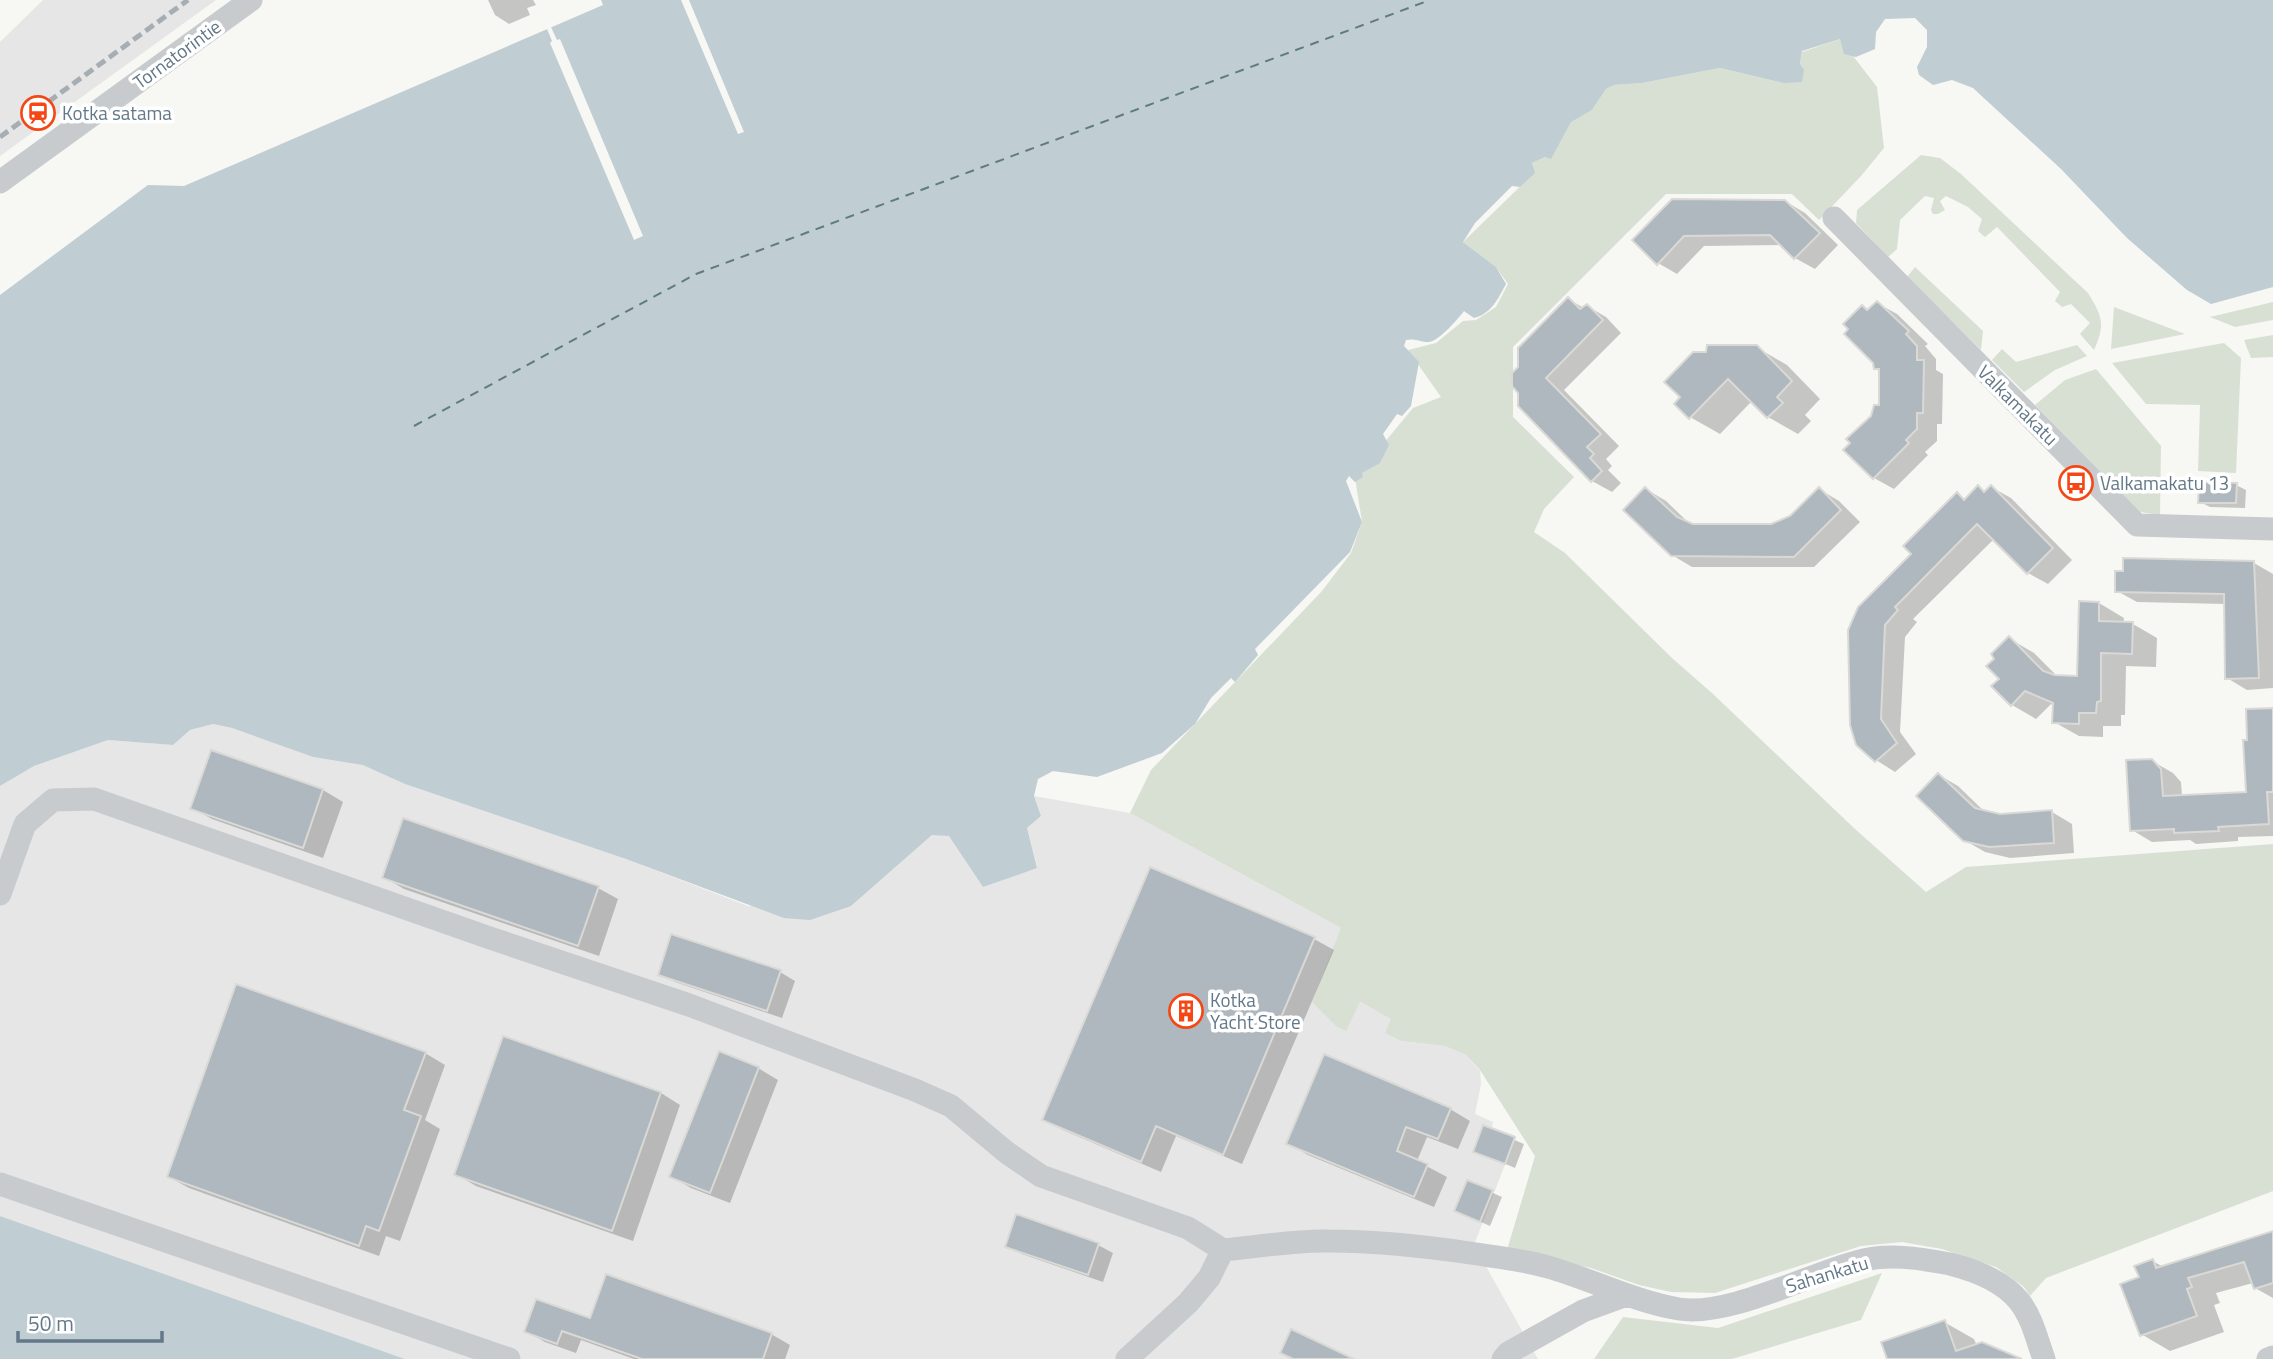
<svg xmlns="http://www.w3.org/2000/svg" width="2273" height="1359" font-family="'Titillium Web',sans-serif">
	<rect width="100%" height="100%" fill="#f7f7f4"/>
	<path fill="#e5e6e5" d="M43,0H216L0,156V42Z
		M213,724L232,728L313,757L363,764L405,784L626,859L748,906H851L932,835H949L983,887L1037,867L1027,828L1041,816L1034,796L1130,813L1341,928L1359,1002L1392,1019L1386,1033L1401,1041L1445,1046L1466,1055L1480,1071L1481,1084L1475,1114L1493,1122L1492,1127L1516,1136L1474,1245L1538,1359H405L0,1216V786L34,766L108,740L173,745L190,730Z"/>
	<path fill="#d8e0d4" d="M1840,39L1877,87L1884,148L1861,176L1819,220L1792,194H1666L1513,347V417L1574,477L1544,509L1534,532L1565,553L1672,658L1713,694L1855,829L1926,892L1966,867L2273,844V1191L2046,1278L2030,1296L2024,1287L1996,1267L1942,1249L1902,1242L1861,1246L1715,1293L1671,1292L1639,1285L1591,1268L1507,1250L1535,1156L1480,1070L1466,1055L1445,1046L1401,1041L1385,1033L1391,1019L1360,1002L1346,1031L1336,1026L1312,1002L1341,928L1130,813L1151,770L1322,591L1351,553L1362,522L1355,478L1413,408L1441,397L1408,350L1436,343L1463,321L1476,320L1496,307L1508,284L1496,267L1463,242L1534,173L1532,163L1545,157L1551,158L1571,121L1592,110L1606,89L1613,85L1642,83L1720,68L1783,83L1800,64L1802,52Z
		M1921,155L1940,158L1961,174L2088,293C2102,316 2106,324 2094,350L2080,334L2090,323L2071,304L2062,307L2055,301L2060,292L1997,227L1985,237L1978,231L1982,219L1968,207L1946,196L1940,201L1945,210L1938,214H1933L1931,210L1934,198L1925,196L1900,220L1897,249L1888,257L1856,223L1857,210Z
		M1915,267L1983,331L1981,350L1907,277Z
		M2273,302V320L2235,327L2210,317Z
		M2114,307L2185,334L2111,349Z
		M2273,335V357L2251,358L2244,340Z
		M2224,343L2241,358L2236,473L2198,471L2200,405L2146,404L2112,363Z
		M2077,345L2087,356L2055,370L2024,392L1992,360L2002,349L2016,362Z
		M2096,369L2161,446L2160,515L2140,512L2035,405L2065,380Z
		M1882,1273L1861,1320L1732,1359H1594L1623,1317L1718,1328Z"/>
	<path fill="#c0cdd2" d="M601,0H2273V287L2211,304L2187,290L2127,238L2061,169L1973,88L1952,80L1933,85L1919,75L1917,67L1927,47V30L1915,18L1885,19L1876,32L1875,49L1856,57L1844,54L1840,39L1802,51L1800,64L1804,70L1802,82L1783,83L1720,68L1642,83L1614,85L1606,89L1592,110L1571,122L1551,159L1545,157L1532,163L1535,173L1520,187L1512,186L1475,223L1463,242L1496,267L1506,284C1498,299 1491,314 1474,318L1464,311C1458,319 1439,341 1429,342C1420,342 1415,338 1406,340L1404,346L1419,362L1411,406L1402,416L1397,414L1383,434L1389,445L1380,463L1362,473L1363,477L1355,482L1349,476L1346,481L1362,522L1350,552L1255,649L1258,655L1235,682L1231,678L1211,698L1195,724L1162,753L1097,777L1053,771L1038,779L1034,796L1041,816L1027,828L1037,868L983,887L949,836L932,835L851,906L810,920L784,918L626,859L405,784L363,765L313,757L232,728L213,724L190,730L173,745L108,740L34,766L0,786V295L148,185L184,186L603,5Z
		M0,1216L405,1359H0Z"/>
	<path fill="#f7f7f4" d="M681,0H689L744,132L738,134Z
		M551,27L557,40L560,39L643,236L634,240L550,43L552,41L547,29Z"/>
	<path fill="#0003" d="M488,0H533L536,5L527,8L530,15L509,24L495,15Z
		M1785,201L1805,213L1838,245L1815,269L1795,258L1783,245L1704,246L1677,274L1658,263L1635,240Z
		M1568,299L1584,308L1587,306L1606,317L1621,333L1564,390L1619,446L1606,459L1612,466L1608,470L1621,483L1612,492L1592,481L1519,406Z
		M1877,303L1897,314L1928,344L1925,346L1936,359V370L1943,374L1942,424H1937V441L1925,452L1928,455L1894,489L1874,478L1881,407V371L1875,368L1868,311Z
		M1756,347L1787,365L1820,399L1805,415L1811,421L1798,434L1768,417L1752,401L1720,434L1690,417Z
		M2236,485L2246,490L2245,508L2210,507L2200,502Z
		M1978,487L1986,492L1991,487L2011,498L2072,560L2048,584L2028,573L1994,539L1913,619L1917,622L1905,637L1900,732L1916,754L1895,772L1876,760L1849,631L1913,554L1957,495L1966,500Z
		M1646,489L1666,501L1691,525L1771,526L1791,517L1819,489L1839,501L1860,522L1814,567H1692L1672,555Z
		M2254,563L2273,574V688L2247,690L2227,678L2226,604L2137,602L2117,591Z
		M2099,603L2124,618L2123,624H2133L2157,638L2156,667L2126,666L2125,715H2121V726H2103V737L2079,736L2054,722V706L2051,704L2036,719L2012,705L2001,679L2010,639L2034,653L2058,677H2078Z
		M2273,710V836L2238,837V841L2196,844L2190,840L2152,842L2132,830L2152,761L2173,773L2181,782L2182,797L2248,793L2249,741Z
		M212,752L323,790L343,802L323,858L212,819L192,808Z
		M1939,775L1958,786L1986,813L2000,816L2052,812L2072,824L2074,853L2010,858L1985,852L1964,840Z
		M1151,869L1314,939L1334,950L1242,1164L1176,1136L1161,1172L1063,1130L1044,1119Z
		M384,877L598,888L618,899L599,956L404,889Z
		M780,972L795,981L782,1018L675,982L660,974Z
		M425,1053L445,1065L425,1120L440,1129L400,1241L386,1236L379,1256L189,1188L169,1177Z
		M758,1068L778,1080L730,1203L691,1188L672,1177Z
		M661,1093L680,1105L633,1241L476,1186L456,1174Z
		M1450,1109L1470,1121L1458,1149L1427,1137L1417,1161L1447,1177L1434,1207L1308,1155L1288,1143Z
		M1484,1127L1524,1144L1515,1168L1475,1151Z
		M1468,1182L1502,1197L1490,1226L1456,1211Z
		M2273,1232V1298L2255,1288L2253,1283L2216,1293L2220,1303L2214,1305L2224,1332L2170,1351L2141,1334V1278L2152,1261L2164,1267Z
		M1098,1245L1113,1253L1103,1282L1022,1254L1007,1246Z
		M591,1320L771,1334L790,1345L785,1359H634L581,1340L576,1353L545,1342L526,1331Z
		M1944,1322L1974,1339L1977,1346L2013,1359H1889Z"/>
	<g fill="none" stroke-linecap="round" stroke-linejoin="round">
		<path stroke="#5f7b84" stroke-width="2" stroke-dasharray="9 7" stroke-linecap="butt" d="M414,426L696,274L1430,0"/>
	</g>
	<path fill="#afb8be" stroke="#d9d9d6" stroke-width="2" d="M1672,199L1785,200L1820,233L1794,259L1770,235L1684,236L1657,265L1632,240Z
		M1568,297L1580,309L1587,304L1603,320L1546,378L1601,434L1587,447L1594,454L1590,458L1602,471L1591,482L1518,406V393L1512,386V373L1518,367V348Z
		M1877,301L1909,331L1906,334L1917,346V360H1924L1923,413H1917V429L1906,440L1909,443L1873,479L1843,450L1850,443L1846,439L1871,416L1874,405H1879V369H1874L1873,363L1844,334L1848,329L1843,324L1862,305L1867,310Z
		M1707,345H1757L1792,381L1777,397L1783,403L1767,418L1728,379L1689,419L1674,404L1680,397L1664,382L1693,352H1706Z
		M2199,482L2237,483L2236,503H2198Z
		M1978,485L1984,492L1991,485L2053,548L2027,574L1977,524L1895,607L1898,610L1885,625L1881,719L1897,743L1875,762L1856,745L1850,725L1848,630L1858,607L1911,554L1903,546L1957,492L1964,500Z
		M1645,487L1677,517L1693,524H1771L1790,516L1819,487L1841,510L1794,557L1671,556L1623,510Z
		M2123,558L2254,561L2259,678L2225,679L2224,594L2115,592V571H2123Z
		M2079,601L2099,602V621L2133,622L2132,654L2101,653V701L2097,702L2096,713H2079V724L2052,723L2053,703L2025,691L2011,706L1991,686L1999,679L1986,666L1994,659L1991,654L2009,636L2043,671L2055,675L2077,676Z
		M2273,708V792H2267L2269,824L2218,827L2219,831L2174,833V829L2130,831L2126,760L2152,759L2161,769L2163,796L2246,792L2243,740H2247L2246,709Z
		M211,750L323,789L303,848L190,809Z
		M1938,773L1975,808L2000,814L2052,810L2054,843L1989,847L1963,841L1916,796Z
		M403,818L599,886L578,946L382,878Z
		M1150,867L1315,937L1223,1155L1156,1126L1141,1162L1042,1120Z
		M671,934L781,970L767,1011L658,975Z
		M236,984L426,1052L404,1110L421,1116L379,1231L366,1226L359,1246L167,1177Z
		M503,1036L661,1092L612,1231L454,1175Z
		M719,1051L759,1067L710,1193L669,1177Z
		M1324,1054L1451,1108L1438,1139L1406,1127L1397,1151L1428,1164L1414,1197L1286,1144Z
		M1483,1125L1515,1137L1505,1164L1473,1152Z
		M1467,1180L1493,1190L1480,1222L1454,1211Z
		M1016,1214L1099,1243L1088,1275L1005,1247Z
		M2273,1231V1283L2254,1289L2244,1262L2188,1278L2192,1287L2187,1289L2197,1316L2140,1336L2120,1284L2139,1277L2134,1266L2153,1259L2156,1268Z
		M606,1274L772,1333L763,1359H642L562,1331L557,1344L524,1332L536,1299L590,1318Z
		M1945,1320L1956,1351L1982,1342L2022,1359H1887L1881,1342Z
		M1291,1329L1354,1359H1293L1280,1353Z"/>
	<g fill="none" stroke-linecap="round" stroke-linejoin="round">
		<path stroke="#c7cbce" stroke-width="23" d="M0,182L251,0
			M1834,218L2137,525L2273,529
			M0,894L25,824L53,800L94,799L490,938L689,1005L915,1090L951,1106L1006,1152L1041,1176L1188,1228L1223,1250
			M0,1184L509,1359
			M1127,1359L1188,1303L1209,1278L1223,1250C1258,1247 1294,1240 1329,1241C1376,1241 1423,1246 1470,1253C1496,1257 1524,1260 1548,1267C1593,1280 1633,1301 1679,1309C1728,1317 1807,1275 1856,1262C1887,1253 1919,1258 1950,1264C1974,1270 2003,1281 2019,1301C2032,1317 2037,1340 2044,1359
			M1503,1359L1508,1353L1583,1311L1624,1296
			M2268,1359L2273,1357"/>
		<path stroke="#a6adb3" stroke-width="5" stroke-dasharray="10 5" stroke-linecap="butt" d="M0,137L188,0"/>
	</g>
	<defs>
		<g id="station-ring" transform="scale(1.75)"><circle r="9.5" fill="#fff" stroke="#f54716" stroke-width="1.5"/><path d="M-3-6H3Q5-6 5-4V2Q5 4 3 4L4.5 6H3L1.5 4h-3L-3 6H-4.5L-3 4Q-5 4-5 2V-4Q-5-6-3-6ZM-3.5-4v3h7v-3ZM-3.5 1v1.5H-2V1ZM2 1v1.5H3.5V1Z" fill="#f54716"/></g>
		<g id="bus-ring" transform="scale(1.75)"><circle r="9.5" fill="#fff" stroke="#f54716" stroke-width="1.5"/><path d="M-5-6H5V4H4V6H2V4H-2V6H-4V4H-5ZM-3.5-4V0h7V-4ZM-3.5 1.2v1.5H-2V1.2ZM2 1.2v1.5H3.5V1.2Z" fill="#f54716"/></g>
		<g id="building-ring" transform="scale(1.75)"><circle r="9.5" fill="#fff" stroke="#f54716" stroke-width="1.5"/><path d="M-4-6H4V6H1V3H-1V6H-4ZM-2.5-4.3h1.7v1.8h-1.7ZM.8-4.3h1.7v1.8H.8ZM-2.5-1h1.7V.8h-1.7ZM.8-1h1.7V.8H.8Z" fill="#f54716"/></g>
	</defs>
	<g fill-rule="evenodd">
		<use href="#station-ring" x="38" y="113"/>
		<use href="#bus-ring" x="2076" y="483"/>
		<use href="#building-ring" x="1186" y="1011"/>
	</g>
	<g text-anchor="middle" stroke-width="7" stroke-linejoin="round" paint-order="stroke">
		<g font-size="19" fill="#637888" stroke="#fff">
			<text transform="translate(177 54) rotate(-36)" y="7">Tornatorintie</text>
			<text transform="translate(2018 405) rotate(45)" y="7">Valkamakatu</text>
			<text transform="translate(1827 1274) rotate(-17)" y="7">Sahankatu</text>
		</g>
		<g font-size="19" fill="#637888" stroke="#fff" text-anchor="start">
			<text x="62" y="120">Kotka satama</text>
			<text x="2100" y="490">Valkamakatu 13</text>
			<text x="1210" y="1007">Kotka<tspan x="1210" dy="22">Yacht Store</tspan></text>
		</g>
	</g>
	<path d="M18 1331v10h144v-10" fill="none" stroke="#637888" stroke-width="3.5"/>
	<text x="28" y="1331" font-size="21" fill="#637888" stroke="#ffffff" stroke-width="5" paint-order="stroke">50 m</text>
</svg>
